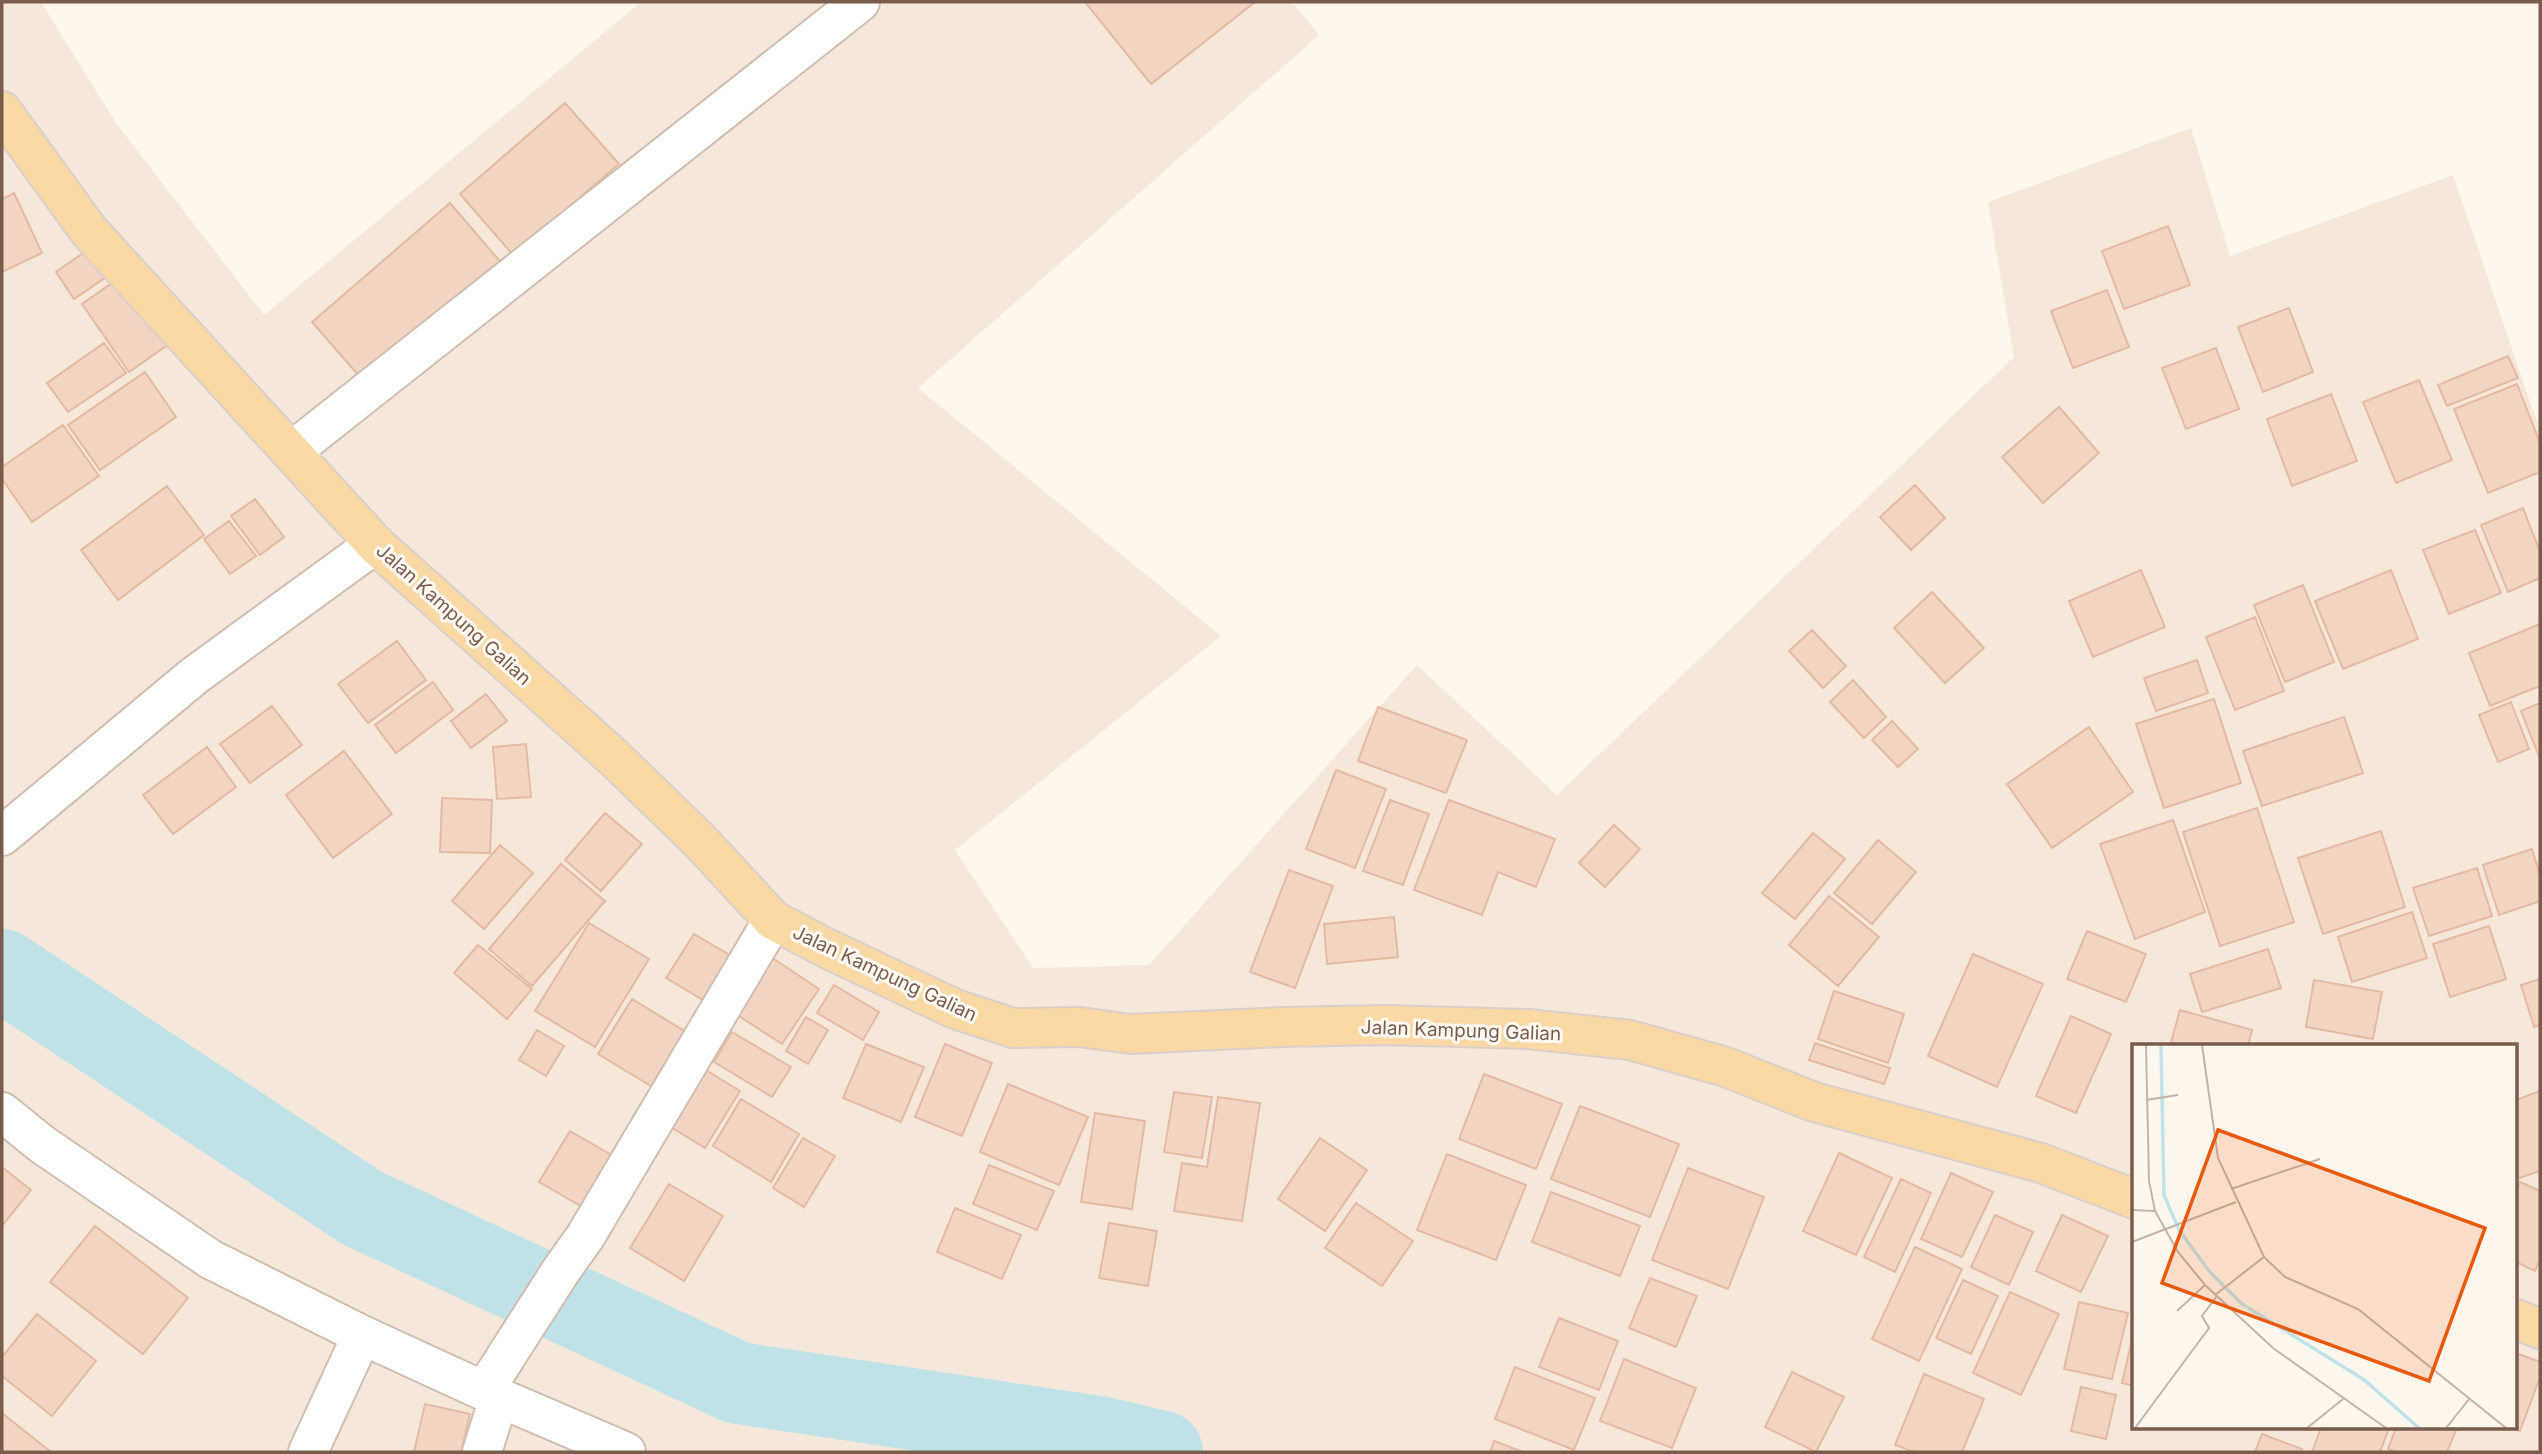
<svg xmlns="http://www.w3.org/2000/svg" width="2542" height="1454" font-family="Inter,sans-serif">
	<rect width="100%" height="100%" fill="#fdf6ec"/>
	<path fill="#f5e8da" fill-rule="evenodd" d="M2,2H41L116,123L264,315L641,2H1292L1319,35L918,388L1221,636L955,850L1033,968L1149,965L1417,665L1557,795L2014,357L1988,202L2191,128L2230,256L2453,175L2540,431V1452H2ZM2134,1046H2516V1428H2134Z"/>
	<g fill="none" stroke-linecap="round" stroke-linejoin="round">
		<path stroke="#bfe3e8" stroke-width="82" d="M2,970L362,1208L738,1383L1099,1437L1162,1452"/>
	</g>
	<path fill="#f3d5c3" stroke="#e6bba3" stroke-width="2" d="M1085,2H1255L1151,84Z
		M565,103L619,164L513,255L460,194Z
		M14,193L42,253L2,272V199Z
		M450,203L504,266L367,385L312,322Z
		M2168,226L2190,285L2124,309L2102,251Z
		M93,246L112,273L74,299L56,272Z
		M125,274L172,342L129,372L82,304Z
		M2107,290L2129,347L2073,368L2051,311Z
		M2289,308L2313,372L2263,392L2238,327Z
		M104,343L126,373L68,412L47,383Z
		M2216,348L2239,409L2186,429L2162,368Z
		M2508,356L2518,378L2447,406L2438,385Z
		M145,372L176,417L100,470L68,425Z
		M2419,380L2452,460L2396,483L2363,402Z
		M2517,384L2540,443V472L2488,493L2454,409Z
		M2331,394L2357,461L2292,486L2267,419Z
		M2059,407L2099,453L2043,503L2002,457Z
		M63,425L99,476L32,522L2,479V467Z
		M1915,485L1945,518L1911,550L1880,517Z
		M167,486L204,535L118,600L81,550Z
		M255,499L284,537L260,555L231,516Z
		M2523,508L2540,552V578L2508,592L2481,525Z
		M229,521L256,556L230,574L204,539Z
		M2475,530L2501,593L2449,614L2423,550Z
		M2141,570L2165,627L2093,657L2069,601Z
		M2391,570L2418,639L2343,669L2315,601Z
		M2303,585L2334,662L2285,682L2254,605Z
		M1932,592L1984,648L1945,683L1894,628Z
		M2255,617L2284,691L2235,710L2206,637Z
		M2540,624V686L2490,706L2469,653Z
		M1812,630L1846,666L1823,688L1789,651Z
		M397,641L426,680L368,723L338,684Z
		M2197,660L2208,693L2156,711L2144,678Z
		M1853,680L1886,717L1864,738L1830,702Z
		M433,682L453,710L396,753L375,725Z
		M486,694L507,721L471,748L451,721Z
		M2214,699L2241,783L2164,808L2136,724Z
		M2511,702L2529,749L2498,762L2479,715Z
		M2540,703V759L2521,711Z
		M272,706L302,745L250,783L220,744Z
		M1378,707L1467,740L1446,793L1358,761Z
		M2344,717L2363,773L2262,806L2243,751Z
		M1892,721L1918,749L1898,767L1872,740Z
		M2089,727L2133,792L2052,848L2007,784Z
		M526,744L531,797L497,799L493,747Z
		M207,747L236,787L173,834L143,795Z
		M344,751L392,814L333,858L286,795Z
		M1336,770L1386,789L1355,868L1306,849Z
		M442,798L492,800L490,853L440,852Z
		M1390,800L1429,814L1403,885L1363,871Z
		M1449,800L1555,839L1536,887L1498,872L1482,915L1414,890Z
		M2257,808L2294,922L2220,946L2183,832Z
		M605,813L642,844L601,891L565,860Z
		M2173,820L2205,912L2135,939L2100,844Z
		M1614,825L1640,849L1605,887L1579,863Z
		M2381,831L2405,907L2323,934L2298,858Z
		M1813,833L1845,859L1795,919L1762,893Z
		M1878,840L1916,872L1872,924L1834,893Z
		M500,845L533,873L484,929L452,901Z
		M2532,849L2540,875V901L2499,915L2483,865Z
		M561,864L605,901L532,986L489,949Z
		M2477,868L2492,916L2429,936L2413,888Z
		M1289,870L1333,886L1295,988L1250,972Z
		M1829,896L1879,937L1838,986L1789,945Z
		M2412,912L2427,958L2352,982L2338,937Z
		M1394,917L1398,957L1327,964L1324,924Z
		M589,923L649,959L595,1047L535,1011Z
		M2489,926L2506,979L2450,997L2433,944Z
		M2087,931L2146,954L2126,1002L2067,979Z
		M694,934L740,961L713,1006L666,978Z
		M478,945L532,989L507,1019L454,973Z
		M2268,949L2281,988L2202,1012L2190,974Z
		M765,953L819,989L782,1044L728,1009Z
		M1973,954L2043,984L1997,1087L1928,1056Z
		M2540,979V1025L2534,1027L2521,985Z
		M2314,980L2382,992L2373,1039L2306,1027Z
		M834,985L879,1012L863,1040L817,1013Z
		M1834,991L1904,1014L1888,1063L1818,1039Z
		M632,999L688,1033L654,1088L598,1054Z
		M2180,1010L2252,1030L2248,1046H2170Z
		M2071,1016L2111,1034L2076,1113L2036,1096Z
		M806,1017L828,1030L808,1064L786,1051Z
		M537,1030L564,1046L546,1076L519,1060Z
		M732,1032L791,1067L772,1097L714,1062Z
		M1815,1043L1890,1068L1884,1084L1809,1060Z
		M866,1044L924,1067L901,1122L843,1098Z
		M945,1044L992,1063L962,1136L915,1117Z
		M701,1067L740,1091L705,1148L666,1124Z
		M1484,1074L1562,1104L1536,1169L1459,1139Z
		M1008,1084L1088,1117L1059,1185L980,1152Z
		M2540,1091V1171L2516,1179V1100Z
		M1174,1092L1212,1097L1202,1158L1164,1152Z
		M1218,1097L1260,1103L1242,1221L1174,1211L1182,1163L1207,1167Z
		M741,1099L799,1134L771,1182L713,1146Z
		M1580,1106L1679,1144L1650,1217L1551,1179Z
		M1095,1113L1145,1121L1132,1209L1081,1202Z
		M570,1131L622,1161L591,1212L539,1182Z
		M803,1138L835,1156L804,1207L773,1188Z
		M1320,1138L1367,1170L1325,1231L1278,1199Z
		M1839,1153L1892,1178L1856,1255L1803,1231Z
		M1447,1154L1526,1185L1496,1260L1417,1230Z
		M989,1165L1054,1191L1037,1230L973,1204Z
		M2,1167L31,1190L2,1226Z
		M1688,1168L1764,1197L1728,1289L1652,1260Z
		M1951,1173L1993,1192L1962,1257L1921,1239Z
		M1901,1179L1931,1193L1895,1272L1864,1257Z
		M2520,1182L2540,1191V1259L2535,1271L2516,1262V1191Z
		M669,1184L723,1216L684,1281L630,1248Z
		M1551,1192L1640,1226L1620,1276L1532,1242Z
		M1356,1203L1413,1241L1382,1286L1325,1248Z
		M955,1208L1021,1235L1002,1279L937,1252Z
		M1995,1215L2033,1232L2009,1285L1971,1267Z
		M2062,1215L2108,1236L2081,1292L2036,1271Z
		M1109,1223L1157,1231L1148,1286L1099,1278Z
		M95,1226L188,1298L143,1354L50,1282Z
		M1915,1247L1962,1269L1919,1361L1872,1339Z
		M1650,1278L1697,1296L1676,1347L1629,1328Z
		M1963,1280L1998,1296L1971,1354L1936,1338Z
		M2010,1292L2059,1314L2021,1395L1973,1373Z
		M2079,1302L2128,1313L2112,1379L2064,1369Z
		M37,1314L96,1361L52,1416L2,1376V1357Z
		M1559,1318L1618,1341L1599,1390L1539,1367Z
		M2134,1331V1386L2122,1383Z
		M2516,1353L2540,1362V1377L2520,1431L2511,1428H2516Z
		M1624,1359L1696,1388L1672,1448L1600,1421Z
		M1515,1367L1595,1398L1574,1450L1495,1419Z
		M1792,1372L1844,1397L1816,1452L1765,1427Z
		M1924,1374L1984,1399L1962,1452H1914L1895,1445Z
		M2081,1387L2116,1395L2106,1439L2071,1431Z
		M425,1404L470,1414L461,1452H414Z
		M2,1413L51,1452H2Z
		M2321,1428H2389L2380,1452H2312Z
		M2396,1428H2457L2447,1452H2396L2388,1449Z
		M2262,1434L2302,1449L2301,1452H2255Z
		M1494,1441L1523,1452H1490Z"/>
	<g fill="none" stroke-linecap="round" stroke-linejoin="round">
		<g stroke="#d1beb0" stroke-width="42">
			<path id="minor" d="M292,451L860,2
				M2,836L194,676L375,544
				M2,1112L43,1145L210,1259L362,1335L484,1391L626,1452
				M484,1391L562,1269L585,1237L773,920
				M308,1452L362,1335
				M482,1452L499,1398"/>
		</g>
		<g stroke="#dad1cd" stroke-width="42">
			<path id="major" d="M2,111L89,231L375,544L611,755L700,841L773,920L826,948L955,1009L1013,1028L1079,1027L1131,1034L1282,1027L1385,1025L1528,1029L1630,1040L1726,1067L1814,1102L2041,1163L2134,1199
				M2516,1319L2540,1329"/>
		</g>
		<use href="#minor" stroke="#fff" stroke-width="38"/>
		<use href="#major" stroke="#fbd9a5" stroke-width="38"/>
	</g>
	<g text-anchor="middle" stroke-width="6" stroke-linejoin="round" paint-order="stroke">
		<g font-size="19" fill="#7a5c4d" stroke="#fffaf3">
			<text transform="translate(454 614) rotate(42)" y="7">Jalan Kampung Galian</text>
			<text transform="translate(885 973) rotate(25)" y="7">Jalan Kampung Galian</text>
			<text transform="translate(1461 1030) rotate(2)" y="7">Jalan Kampung Galian</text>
		</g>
	</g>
	<g transform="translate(2132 1044)">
		<rect width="385" height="385" fill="#fdf6ec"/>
		<path fill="none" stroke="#bfe3e8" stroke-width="3.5" d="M29,1L32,151L47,186L77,227L110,260L231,335L287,384"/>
		<path fill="none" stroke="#c5b3a7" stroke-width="2" d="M14,1L17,137L23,167L46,208L73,241L141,304L254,384M70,1L86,114L132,213L153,233L226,265L374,384M14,56L46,51M99,145L188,115M0,166L23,167M0,198L104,158M83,251L132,213M45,267L73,241M3,384L77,284L70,272L85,252M175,384L211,355M314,384L338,354"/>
		<path fill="#e8590c" fill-opacity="0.15" stroke="#e8590c" stroke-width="3.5" d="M86,86L353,184L297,337L30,239Z"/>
		<rect width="385" height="385" fill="none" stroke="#7a5c4d" stroke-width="3.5"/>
	</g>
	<rect width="2542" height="1454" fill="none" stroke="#7a5c4d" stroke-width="7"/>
</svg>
